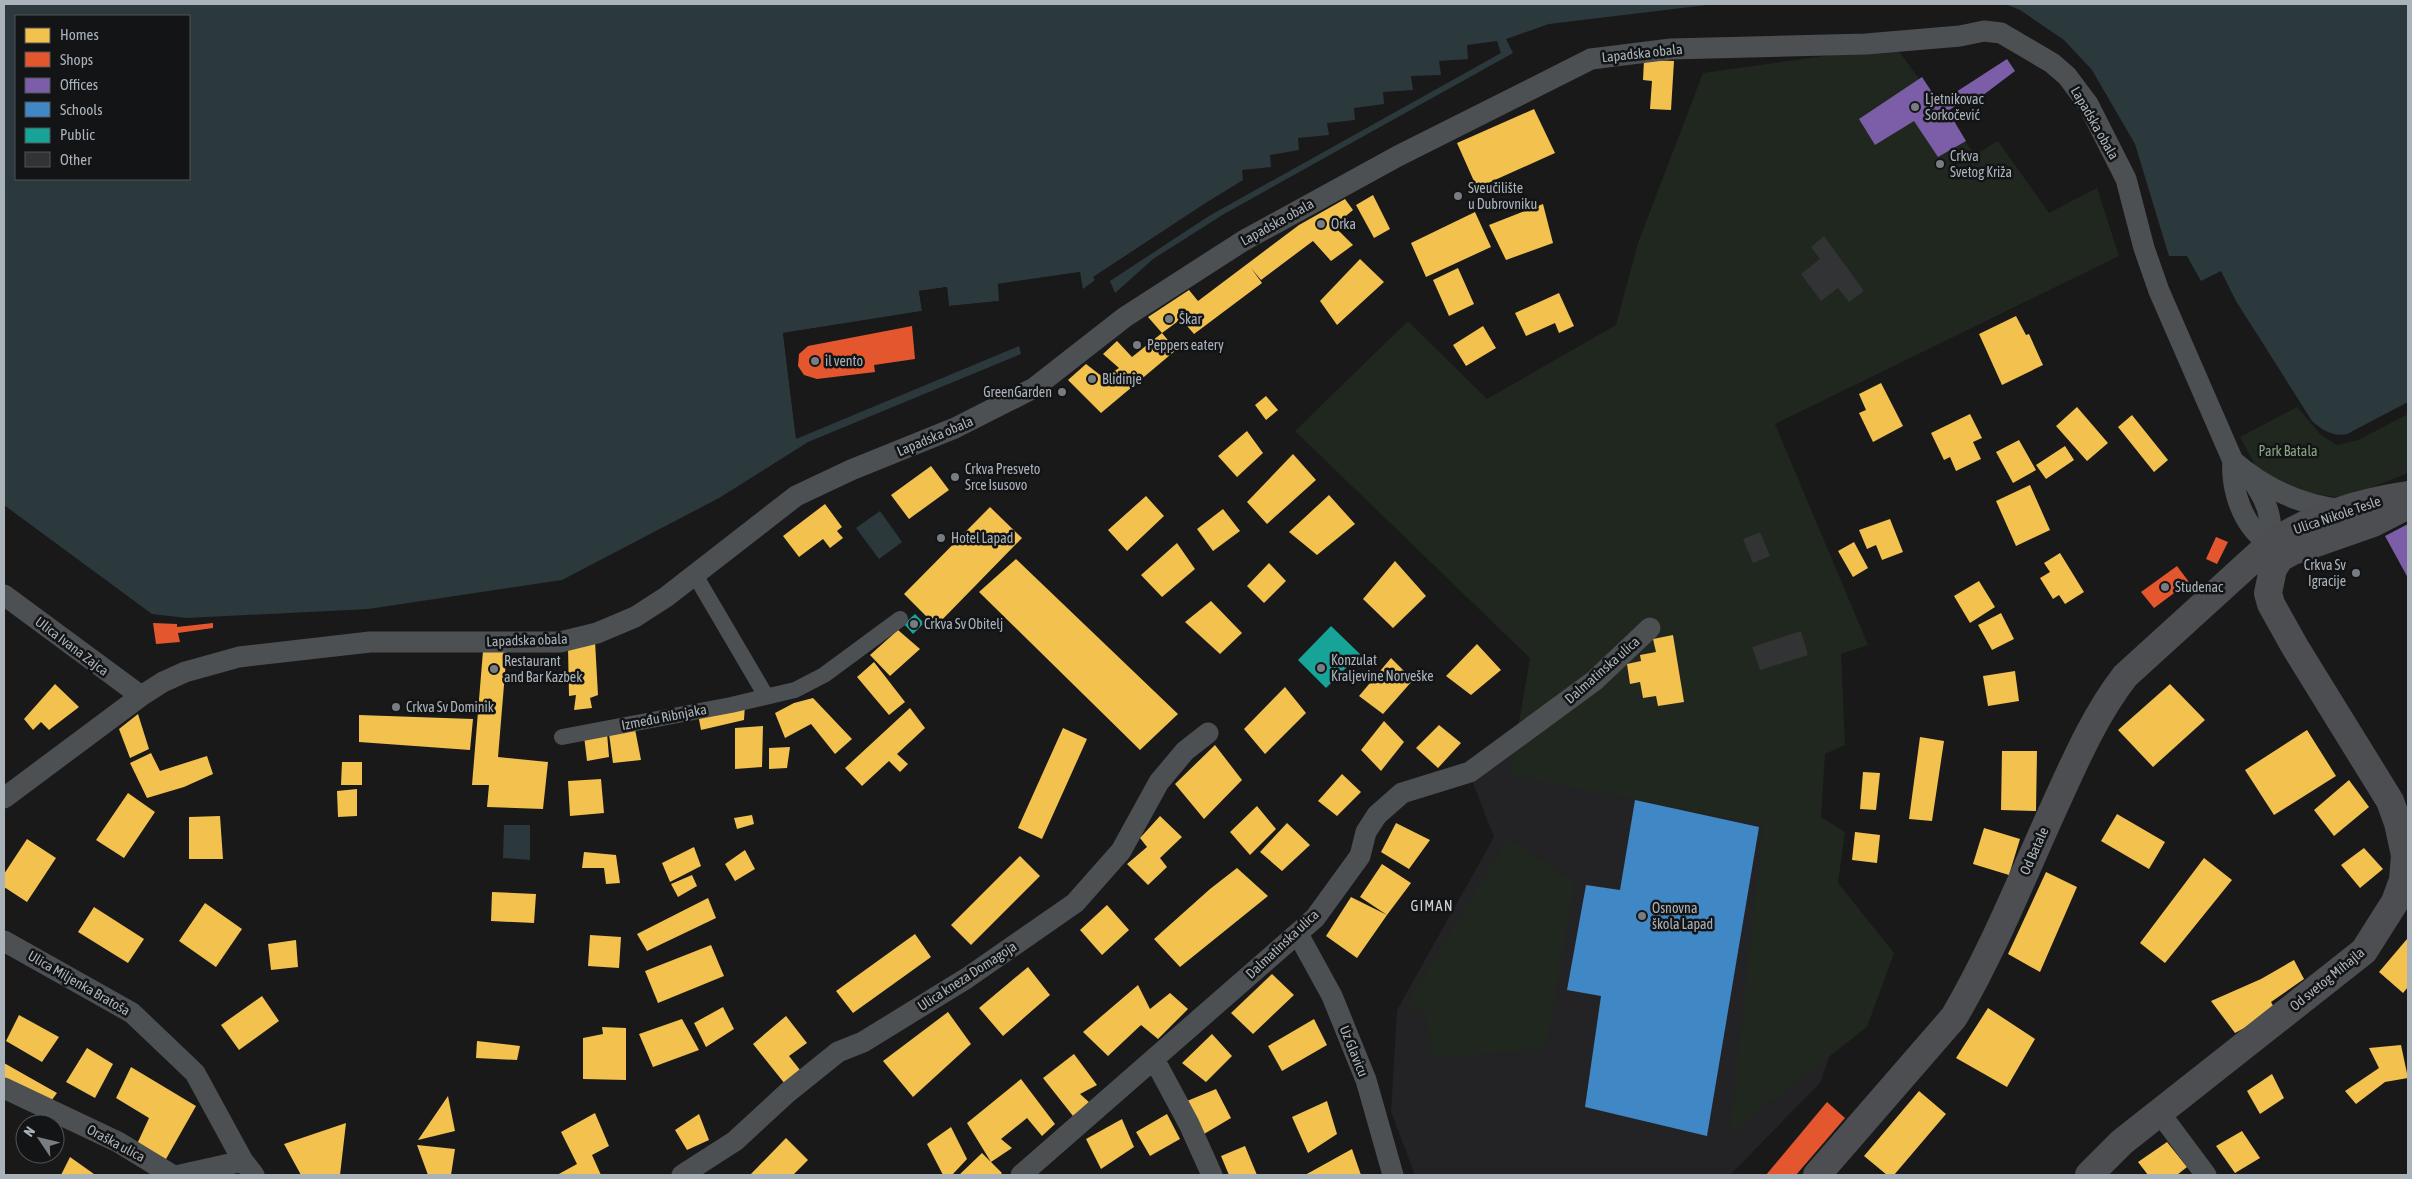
<svg xmlns="http://www.w3.org/2000/svg" width="2412" height="1179" font-family="'Asap Condensed',sans-serif">
	<rect width="100%" height="100%" fill="#19191a"/>
	<path fill="#232326" d="M1595,693L1818,840L1852,993L1820,1083L1730,1175H1415L1391,1112L1397,1010L1494,837L1473,783Z"/>
	<path fill="#20271f" d="M1895,46L1975,155L1998,141L2049,213L2097,188L2119,256L1775,424L1868,645L1841,654L1845,745L1825,754L1821,817L1845,832L1838,883L1894,953L1867,1027L1729,1135L1763,825L1510,775L1530,658L1295,431L1408,321L1487,399L1616,325L1638,243L1703,73Z
		M2297,407L2321,435L2337,445L2358,440L2408,414V473L2363,491L2336,497L2310,493L2282,486L2257,469L2240,437Z
		M1508,838L1575,882L1546,1049L1431,1058L1427,1017L1407,1003Z"/>
	<path fill="#2c393c" fill-rule="evenodd" d="M4,4H1715L1549,24L1506,39L1513,53L1224,214L1153,259L1115,293L1110,281L1209,216L1204,204L1093,277L1095,280L1083,289L1080,272L998,284L1000,301L949,306L947,287L919,291L922,311L783,333L796,439L1019,346L1021,354L808,442L719,498L562,580L368,609L187,618L152,614L4,505ZM16,16H189V179H16Z
		M2005,4H2408V402L2347,434C2333,437 2322,430 2312,421L2236,301L2221,271L2201,281L2187,256H2169L2135,144L2092,70L2064,40L2020,10Z
		M880,511L902,542L879,559L856,528Z
		M504,825H530V860L503,858Z"/>
	<path fill="#19191a" d="M1497,41L1501,53L1209,216L1204,204L1243,180L1242,170L1271,167L1270,155L1299,150L1298,138L1329,135L1327,123L1355,120L1354,108L1384,104L1383,92L1413,90L1411,76L1441,75L1439,61L1468,59L1467,45Z
		M1080,272L1081,290L1078,275L1001,286V304L949,309L946,307L945,290L921,293L924,311L923,313L785,335L798,430H795L783,333L922,311L919,291L947,287L949,306L999,301L998,284Z"/>
	<path fill="#f2c14e" d="M1644,60L1674,61L1671,110L1650,109L1652,81L1643,80Z
		M1534,109L1555,153L1477,188L1457,143Z
		M1373,195L1390,229L1374,238L1356,205Z
		M1345,199L1353,210L1334,226L1353,245L1331,261L1313,241L1261,280L1251,268L1262,283L1194,334L1181,319L1162,333L1148,317L1189,290L1198,301L1299,225Z
		M1543,204L1553,243L1506,260L1489,225Z
		M1475,212L1491,247L1426,277L1411,243Z
		M1360,259L1384,282L1337,325L1320,301Z
		M1458,268L1474,304L1449,316L1433,280Z
		M1559,293L1574,326L1559,333L1555,323L1526,336L1515,313Z
		M2016,316L2026,335L2029,334L2043,365L2002,385L1979,334Z
		M1483,326L1496,348L1466,366L1453,345Z
		M1162,333L1176,350L1101,413L1068,380L1086,364L1104,378L1119,368L1103,354L1117,341L1132,357Z
		M1881,383L1903,426L1873,442L1859,413L1866,410L1859,394Z
		M1266,396L1278,410L1266,420L1255,405Z
		M2077,407L2108,443L2087,461L2056,426Z
		M1970,414L1982,438L1973,442L1981,459L1956,471L1950,457L1944,460L1931,433Z
		M2132,415L2168,460L2154,472L2118,427Z
		M1247,431L1263,453L1237,477L1218,456Z
		M2019,440L2036,470L2013,483L1996,452Z
		M2065,446L2074,460L2046,479L2036,465Z
		M1293,454L1316,480L1267,524L1247,502Z
		M931,466L949,490L909,519L891,495Z
		M2030,485L2050,530L2016,546L1996,501Z
		M1329,495L1355,524L1317,555L1289,532Z
		M1146,496L1164,516L1127,551L1108,530Z
		M825,504L842,527L837,531L843,538L830,548L823,539L799,557L783,536Z
		M990,507L1022,538L936,626L904,594Z
		M1223,509L1240,531L1213,551L1197,529Z
		M1890,519L1903,552L1882,560L1876,545L1867,549L1859,530Z
		M1854,542L1868,568L1853,577L1838,551Z
		M1177,543L1195,569L1162,597L1141,575Z
		M2060,553L2084,592L2065,604L2059,595L2053,599L2040,578L2050,572L2044,563Z
		M1016,559L1178,714L1140,750L979,592Z
		M1395,561L1426,596L1393,628L1363,599Z
		M1269,563L1286,581L1264,603L1247,586Z
		M1979,581L1995,607L1970,623L1954,596Z
		M1211,601L1242,633L1220,654L1185,622Z
		M2001,613L2014,639L1992,650L1978,625Z
		M898,630L920,649L890,676L870,655Z
		M1673,635L1684,702L1658,706L1656,696L1643,698L1640,682L1630,684L1627,664L1641,661L1640,655L1656,652L1653,639Z
		M595,641L598,695L590,698L592,708L574,710L576,695L569,696L568,647Z
		M1477,644L1501,670L1471,695L1446,676Z
		M507,649L498,757L548,762L543,809L487,807L489,785H472L483,651Z
		M1391,658L1413,680L1383,714L1359,696Z
		M874,662L905,702L889,715L857,677Z
		M2015,671L2019,701L1988,706L1983,676Z
		M55,684L79,707L49,730L41,722L33,730L24,719Z
		M2170,684L2205,720L2153,767L2118,730Z
		M1285,687L1306,713L1265,754L1244,729Z
		M813,698L852,739L835,754L811,724L785,738L775,713L794,703Z
		M745,704L744,720L701,730L698,714Z
		M910,708L925,728L897,754L908,764L900,772L889,761L862,786L845,768Z
		M138,714L149,749L130,758L119,729Z
		M359,715L473,719L470,750L359,742Z
		M1384,721L1404,742L1381,771L1361,750Z
		M1439,725L1461,743L1438,768L1416,748Z
		M763,726L762,767L735,769V728Z
		M1063,728L1087,739L1042,839L1018,828Z
		M635,729L641,760L613,763L609,734Z
		M2307,730L2336,776L2274,815L2245,770Z
		M607,733L609,757L587,761L584,736Z
		M1920,737L1944,741L1932,821L1909,819Z
		M1215,745L1242,780L1204,819L1175,784Z
		M790,747L787,768L769,769V748Z
		M2002,751H2037L2036,811L2001,810Z
		M151,753L160,771L207,756L213,774L184,787L147,798L130,763Z
		M342,762H362V785H341Z
		M1863,772L1880,773L1876,810L1860,809Z
		M1342,774L1361,792L1337,816L1318,801Z
		M601,779L604,813L570,816L568,781Z
		M2349,780L2369,807L2334,836L2314,810Z
		M357,789V816L338,817L337,791Z
		M128,793L155,812L124,858L96,840Z
		M1257,806L1276,829L1250,855L1230,832Z
		M2117,814L2165,842L2149,869L2101,841Z
		M752,815L754,824L737,829L734,818Z
		M220,816L223,859H189V817Z
		M1160,816L1182,837L1160,858L1167,867L1148,885L1127,864L1147,847L1140,838Z
		M1287,823L1310,845L1282,871L1260,852Z
		M1396,823L1430,840L1409,869L1381,852Z
		M1984,828L2020,839L2009,875L1973,864Z
		M1855,832L1880,835L1877,863L1852,860Z
		M27,839L56,858L27,902L4,887V874Z
		M694,847L701,866L670,882L662,863Z
		M2364,848L2383,869L2360,888L2341,865Z
		M745,850L755,869L735,881L725,864Z
		M584,852L616,855L620,883L606,884L604,868H582Z
		M1020,856L1040,876L971,945L951,925Z
		M2204,858L2232,880L2165,963L2140,943Z
		M1382,864L1411,883L1387,915L1360,897Z
		M1237,868L1268,896L1180,967L1154,939L1210,889Z
		M2046,872L2077,887L2040,972L2008,954Z
		M692,875L697,886L678,897L671,884Z
		M492,892L536,894L534,923L491,921Z
		M1351,897L1387,915L1357,958L1326,936Z
		M708,898L716,918L647,951L637,934Z
		M205,903L242,929L216,967L179,941Z
		M1107,905L1129,930L1102,955L1080,930Z
		M94,907L144,939L128,963L78,932Z
		M915,934L931,957L853,1013L836,991Z
		M590,935L621,937L619,968L588,966Z
		M2407,939L2408,987L2403,993L2379,972Z
		M296,940L298,967L271,970L268,944Z
		M711,945L724,976L658,1003L645,971Z
		M2294,960L2304,979L2271,1002L2276,1011L2235,1033L2211,1001L2261,979Z
		M1028,967L1050,995L1003,1036L979,1008Z
		M1272,974L1294,995L1253,1034L1231,1013Z
		M1138,985L1150,1009L1170,993L1188,1009L1158,1039L1141,1025L1108,1056L1083,1032Z
		M262,996L279,1021L239,1050L221,1025Z
		M723,1007L734,1029L706,1047L694,1023Z
		M1988,1008L2035,1039L2007,1087L1956,1058Z
		M948,1012L971,1044L913,1097L883,1061Z
		M19,1015L59,1037L42,1062L6,1041Z
		M786,1016L807,1043L789,1056L800,1070L785,1084L753,1044Z
		M682,1019L699,1050L653,1067L639,1034Z
		M1314,1019L1327,1045L1282,1071L1268,1046Z
		M602,1027L626,1028V1080L583,1079V1038L603,1034Z
		M1212,1034L1232,1056L1206,1082L1182,1063Z
		M477,1041L520,1046L517,1060L476,1058Z
		M2401,1045L2408,1078L2385,1082L2356,1104L2345,1091L2379,1068L2369,1048Z
		M87,1048L113,1064L95,1098L66,1082Z
		M1074,1054L1097,1085L1080,1094L1090,1103L1073,1116L1043,1078Z
		M4,1063L57,1093L46,1108L4,1082Z
		M131,1067L196,1106L166,1159L137,1144L149,1118L116,1098Z
		M2272,1074L2284,1098L2260,1114L2247,1091Z
		M1021,1079L1055,1124L1042,1136L1027,1118L1001,1139L1012,1148L991,1162L1002,1173L1000,1175H959L982,1153L991,1162L967,1123Z
		M1216,1089L1231,1118L1204,1134L1187,1101Z
		M1919,1091L1946,1114L1894,1175H1887L1864,1156Z
		M448,1096L455,1131L418,1140Z
		M1327,1101L1337,1134L1308,1153L1292,1117Z
		M595,1113L609,1146L592,1155L601,1175H557L577,1164L561,1132Z
		M699,1114L709,1140L687,1150L675,1130Z
		M1167,1114L1180,1139L1150,1156L1136,1132Z
		M1122,1119L1134,1147L1101,1169L1086,1139Z
		M346,1123L340,1175H301L284,1144Z
		M951,1127L967,1159L952,1175H943L927,1144Z
		M2242,1131L2260,1158L2235,1173L2216,1146Z
		M786,1138L808,1160L793,1175H750Z
		M2167,1142L2187,1167L2177,1175H2148L2138,1162Z
		M417,1145L455,1149L451,1175H428Z
		M1245,1146L1257,1175H1229L1221,1156Z
		M1352,1149L1361,1175H1305Z
		M70,1157L94,1174L93,1175H61Z"/>
	<path fill="#e4572e" d="M912,326L915,359L874,365L875,372L817,379L804,375L798,366L799,354L808,346Z
		M2216,537L2228,542L2217,564L2206,559Z
		M2177,566L2189,582L2154,608L2141,592Z
		M153,623L177,624V627L213,623V628L178,633L180,642L156,644Z
		M1827,1102L1845,1118L1796,1175H1766Z"/>
	<path fill="#7b5ea7" d="M2007,59L2015,71L1978,99L1974,93L1948,111L1966,141L1938,157L1914,121L1875,145L1859,119L1922,77L1939,103Z
		M2408,524V578L2385,536Z"/>
	<path fill="#3f88c5" d="M1635,800L1759,827L1707,1136L1585,1107L1601,996L1567,990L1586,885L1620,890Z"/>
	<path fill="#17a398" d="M915,614L924,623L913,634L904,624Z
		M1331,626L1360,654L1326,688L1298,660Z"/>
	<path fill="#323334" d="M1824,236L1864,291L1849,302L1838,288L1821,301L1801,274L1820,259L1811,247Z
		M1760,532L1770,556L1753,563L1743,539Z
		M1801,631L1808,655L1760,670L1752,647Z"/>
	<g fill="none" stroke-linecap="round" stroke-linejoin="round">
		<path stroke="#4d5053" stroke-width="16" d="M695,575L766,696
			M562,737L731,705L795,690L824,675L900,619"/>
		<path stroke="#4d5053" stroke-width="21" d="M2233,461C2231,484 2239,512 2254,530C2262,539 2271,546 2278,556
			M2250,477C2265,498 2274,517 2270,544
			M4,595L141,696
			M4,798L141,696L163,682L185,672L239,657L370,642H560L597,633L635,617L666,597L796,496L851,470L955,428L1034,388L1125,317L1243,241L1398,156L1591,59L1671,49L1866,44L1960,36L1984,31L2001,33L2052,63L2067,76L2088,104L2126,179L2144,248L2159,291L2233,461C2265,489 2300,505 2343,510
			M1298,934L1332,996L1366,1080L1393,1175
			M4,941L132,1013L195,1073L243,1161L254,1175
			M1154,1059L1189,1124L1212,1175
			M4,1088L118,1142L172,1175
			M2159,1112L2206,1175
			M180,1175L243,1161
			M682,1175L735,1141L787,1093L838,1052L863,1042L967,978L1075,903L1121,851L1159,782L1185,751L1208,733
			M1021,1175L1315,918L1360,856L1366,832L1377,815L1402,793L1470,772L1594,681L1650,628"/>
		<path stroke="#4c4e51" stroke-width="28" d="M1817,1175L1954,1017C1994,949 2023,875 2056,803C2076,759 2095,715 2125,676L2270,544C2310,518 2360,502 2408,495
			M2089,1175L2122,1142L2364,951L2395,902L2403,880L2405,855L2398,823L2390,801L2295,647L2271,604L2268,593L2273,569L2280,558L2293,551L2373,523L2408,505"/>
	</g>
	<g fill="#787d82" stroke="#131416" stroke-width="2">
		<circle cx="1915" cy="107" r="5"/>
		<circle cx="1940" cy="164" r="5"/>
		<circle cx="1458" cy="196" r="5"/>
		<circle cx="1321" cy="224" r="5"/>
		<circle cx="1169" cy="319" r="5"/>
		<circle cx="1137" cy="345" r="5"/>
		<circle cx="815" cy="361" r="5"/>
		<circle cx="1092" cy="379" r="5"/>
		<circle cx="1062" cy="392" r="5"/>
		<circle cx="955" cy="477" r="5"/>
		<circle cx="941" cy="538" r="5"/>
		<circle cx="2356" cy="573" r="5"/>
		<circle cx="2165" cy="587" r="5"/>
		<circle cx="914" cy="624" r="5"/>
		<circle cx="1321" cy="668" r="5"/>
		<circle cx="494" cy="669" r="5"/>
		<circle cx="396" cy="707" r="5"/>
		<circle cx="1642" cy="916" r="5"/>
	</g>
	<g text-anchor="middle" stroke-width="5" stroke-linejoin="round" paint-order="stroke">
		<g font-size="14" fill="#abb3ba" stroke="#131416">
			<text transform="translate(1642 53) rotate(-6)" y="5">Lapadska obala</text>
			<text transform="translate(2095 123) rotate(60)" y="5">Lapadska obala</text>
			<text transform="translate(1277 222) rotate(-29)" y="5">Lapadska obala</text>
			<text transform="translate(935 436) rotate(-23)" y="5">Lapadska obala</text>
			<text transform="translate(2337 515) rotate(-19)" y="5">Ulica Nikole Tesle</text>
			<text transform="translate(527 640) rotate(-2)" y="5">Lapadska obala</text>
			<text transform="translate(72 646) rotate(37)" y="5">Ulica Ivana Zajca</text>
			<text transform="translate(1602 670) rotate(-41)" y="5">Dalmatinska ulica</text>
			<text transform="translate(664 717) rotate(-11)" y="5">Između Ribnjaka</text>
			<text transform="translate(2034 851) rotate(-66)" y="5">Od Batale</text>
			<text transform="translate(1282 944) rotate(-43)" y="5">Dalmatinska ulica</text>
			<text transform="translate(967 976) rotate(-33)" y="5">Ulica kneza Domagoja</text>
			<text transform="translate(2327 979) rotate(-39)" y="5">Od svetog Mihajla</text>
			<text transform="translate(79 983) rotate(30)" y="5">Ulica Miljenka Bratoša</text>
			<text transform="translate(1354 1051) rotate(68)" y="5">Uz Glavicu</text>
			<text transform="translate(116 1143) rotate(28)" y="5">Oraška ulica</text>
		</g>
		<g font-size="14" fill="#abb3ba" stroke="#131416" text-anchor="start">
			<text x="1925" y="104">Ljetnikovac<tspan x="1925" dy="16">Sorkočević</tspan></text>
			<text x="1950" y="161">Crkva<tspan x="1950" dy="16">Svetog Križa</tspan></text>
			<text x="1468" y="193">Sveučilište<tspan x="1468" dy="16">u Dubrovniku</tspan></text>
			<text x="1331" y="229">Orka</text>
			<text x="1179" y="324">Škar</text>
			<text x="1147" y="350">Peppers eatery</text>
			<text x="825" y="366">il vento</text>
			<text x="1102" y="384">Blidinje</text>
			<text x="1052" y="397" text-anchor="end">GreenGarden</text>
			<text x="965" y="474">Crkva Presveto<tspan x="965" dy="16">Srce Isusovo</tspan></text>
			<text x="951" y="543">Hotel Lapad</text>
			<text x="2346" y="570" text-anchor="end">Crkva Sv<tspan x="2346" dy="16">Igracije</tspan></text>
			<text x="2175" y="592">Studenac</text>
			<text x="924" y="629">Crkva Sv Obitelj</text>
			<text x="1331" y="665">Konzulat<tspan x="1331" dy="16">Kraljevine Norveške</tspan></text>
			<text x="504" y="666">Restaurant<tspan x="504" dy="16">and Bar Kazbek</tspan></text>
			<text x="406" y="712">Crkva Sv Dominik</text>
			<text x="1652" y="913">Osnovna<tspan x="1652" dy="16">škola Lapad</tspan></text>
		</g>
		<g font-size="14" fill="#89a582" stroke="#131416">
			<text x="2288" y="456">Park Batala</text>
		</g>
		<g font-size="15" letter-spacing="1" fill="#ccd1d6" stroke="#131416">
			<text x="1432" y="911">GIMAN</text>
		</g>
	</g>
	<rect width="2412" height="1179" fill="none" stroke="#abb3ba" stroke-width="10"/>
	<rect x="15" y="15" width="175" height="165" fill="#131416" stroke="#505458"/>
	<rect x="25" y="28" width="25" height="15" fill="#f2c14e" stroke="#505458"/>
	<text x="60" y="40" font-size="15" fill="#abb3ba">Homes</text>
	<rect x="25" y="52" width="25" height="15" fill="#e4572e" stroke="#505458"/>
	<text x="60" y="65" font-size="15" fill="#abb3ba">Shops</text>
	<rect x="25" y="78" width="25" height="15" fill="#7b5ea7" stroke="#505458"/>
	<text x="60" y="90" font-size="15" fill="#abb3ba">Offices</text>
	<rect x="25" y="102" width="25" height="15" fill="#3f88c5" stroke="#505458"/>
	<text x="60" y="115" font-size="15" fill="#abb3ba">Schools</text>
	<rect x="25" y="128" width="25" height="15" fill="#17a398" stroke="#505458"/>
	<text x="60" y="140" font-size="15" fill="#abb3ba">Public</text>
	<rect x="25" y="152" width="25" height="15" fill="#323334" stroke="#505458"/>
	<text x="60" y="165" font-size="15" fill="#abb3ba">Other</text>
	<g transform="translate(40 1139) rotate(305)"><circle r="24" fill="#131416" stroke="#505458"/>
	<path d="M0-4L9 19L0 12L-9 19Z" fill="#787d82"/>
	<text y="-8" font-size="14" font-weight="bold" text-anchor="middle" fill="#abb3ba">N</text>
	</g>
</svg>
